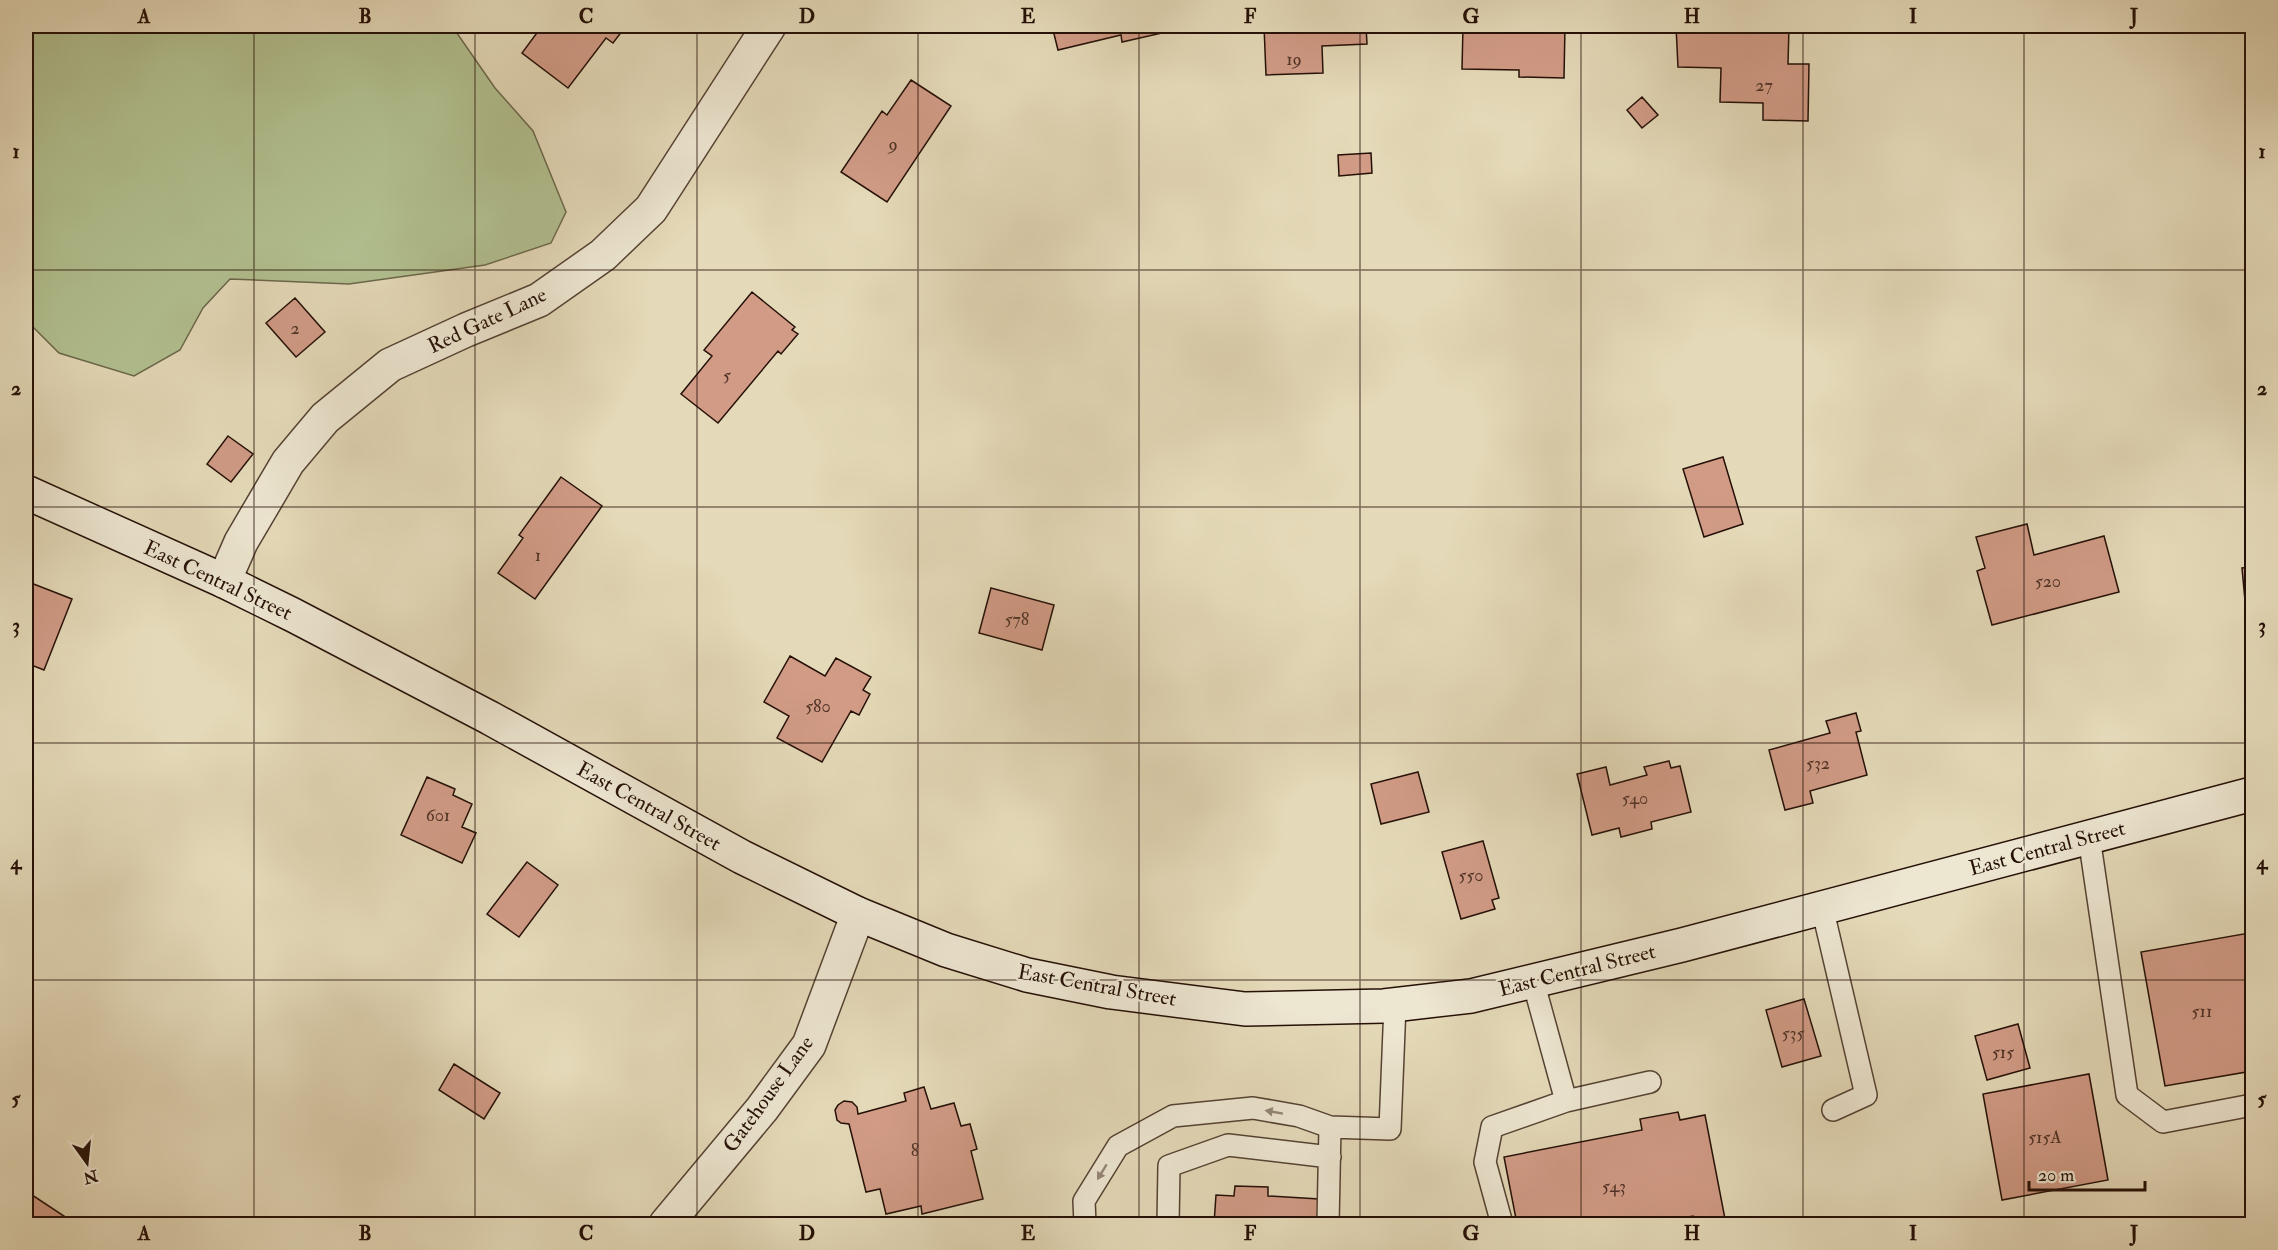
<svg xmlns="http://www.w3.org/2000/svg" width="2278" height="1250" font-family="'IM FELL Double Pica',serif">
	<rect width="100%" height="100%" fill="#e4d9b8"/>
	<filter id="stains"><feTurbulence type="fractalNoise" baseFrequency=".00333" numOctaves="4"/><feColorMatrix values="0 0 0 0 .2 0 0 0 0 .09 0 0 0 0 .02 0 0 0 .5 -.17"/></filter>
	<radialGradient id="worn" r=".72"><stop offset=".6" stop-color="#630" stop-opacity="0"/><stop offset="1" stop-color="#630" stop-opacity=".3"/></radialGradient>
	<path fill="#b2c090" stroke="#6c684c" stroke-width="1.5" d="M26,26H452L495,88L533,131L566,212L551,243L485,265L349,284L230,279L203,308L180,350L134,376L59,353L26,320Z"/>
	<path fill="#d19b86" stroke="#251007" stroke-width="1.5" d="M542,26H626L613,43L606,38L568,88L522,53Z
		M1052,26H1160L1162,33L1122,42L1121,35L1058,50Z
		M1264,26H1366L1367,44L1322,46L1323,73L1266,75Z
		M1463,26H1565L1564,78L1519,77V70L1462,69Z
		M1676,26H1789L1788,64H1809L1808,121L1763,120V103L1720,102L1721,68L1678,67Z
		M1901,26H2016V29Z
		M2133,26H2252H2245V32L2133,31Z
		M911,80L951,106L887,202L841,172L882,111L887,115Z
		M1642,97L1658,115L1642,128L1627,110Z
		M1371,153L1372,173L1339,176L1338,155Z
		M752,292L795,327L792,330L798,334L781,354L778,351L718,423L681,394L712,356L704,350Z
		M295,298L325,332L296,357L266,323Z
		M228,436L253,454L231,482L207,464Z
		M1723,457L1743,524L1704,537L1683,469Z
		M561,477L602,506L535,599L498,573L523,538L519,535Z
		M2027,524L2034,555L2104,536L2119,592L1992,625L1977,571L1985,568L1976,537Z
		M2252,567V654L2250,655L2242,568Z
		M31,583L72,599L44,670L26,663V597Z
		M991,588L1054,605L1042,650L979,633Z
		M790,656L825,676L836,658L871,677L863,690L870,694L859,715L851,711L822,762L777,738L789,716L764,702Z
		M1856,713L1861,731L1856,732L1867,775L1810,791L1813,803L1785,810L1769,750L1830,733L1826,721Z
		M1669,761L1671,768L1680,766L1691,812L1651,822L1652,829L1621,837L1619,828L1592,835L1577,774L1606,767L1610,785L1647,775L1644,767Z
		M1418,772L1429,812L1381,824L1371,784Z
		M427,777L455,789L453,795L472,804L462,827L476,833L462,863L401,835Z
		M1483,841L1499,898L1492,900L1495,909L1461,919L1442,852Z
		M527,862L558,885L519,937L487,914Z
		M2249,933L2252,951V1071L2165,1086L2141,952Z
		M1804,999L1821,1056L1782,1067L1766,1010Z
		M2018,1024L2030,1068L1987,1080L1975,1036Z
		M454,1064L500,1093L484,1119L439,1090Z
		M2089,1074L2108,1180L2002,1200L1983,1094Z
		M924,1087L931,1109L954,1103L961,1126L970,1124L977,1149L971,1151L983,1199L922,1214L921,1206L886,1214L880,1189L866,1192L849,1124L841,1123L837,1120L835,1110L838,1105L844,1101L852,1102L857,1107L858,1114L906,1101L904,1093Z
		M1678,1112L1680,1120L1705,1115L1726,1224H1694L1693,1216L1647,1224H1517L1504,1157L1642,1130L1640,1119Z
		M1235,1186L1268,1187V1196L1319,1199L1317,1221L1306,1220V1224H1214L1216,1195L1234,1196Z
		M26,1191L76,1224H26Z"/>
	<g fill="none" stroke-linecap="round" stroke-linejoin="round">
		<g stroke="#554233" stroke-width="24">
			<path id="service" d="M2089,837L2127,1095L2163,1122L2252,1105
				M1822,907L1866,1095L1833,1110
				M1533,981L1566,1101L1650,1082
				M1085,1224L1084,1201L1118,1146L1173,1116L1253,1108L1299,1116L1330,1127L1390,1129L1395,1005
				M1168,1224L1169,1166L1228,1145L1330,1157
				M1328,1224L1330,1127
				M1502,1224L1485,1162L1492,1127L1566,1101"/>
		</g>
		<g stroke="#554233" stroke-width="36">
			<path id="minor" d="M224,581L241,542L288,462L325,418L390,365L466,330L539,300L603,255L651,209L769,26
				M666,1224L762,1109L809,1045L858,914"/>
		</g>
		<g stroke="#251007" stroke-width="36">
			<path id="secondary" d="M26,492L224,581L293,615L490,718L742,857L858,914L946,950L1027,975L1111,992L1245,1009L1384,1006L1471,996L1682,945L2252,794"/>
		</g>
		<use href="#service" stroke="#ede6d1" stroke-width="21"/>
		<use href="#minor" stroke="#ede6d1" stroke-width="33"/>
		<use href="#secondary" stroke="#ede6d1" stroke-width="33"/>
	</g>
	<defs><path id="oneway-solid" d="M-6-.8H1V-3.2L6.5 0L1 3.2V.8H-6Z" transform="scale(1.5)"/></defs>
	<g fill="#938676">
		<use href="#oneway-solid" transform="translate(1274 1112) rotate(-170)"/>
		<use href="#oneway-solid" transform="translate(1102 1172) rotate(121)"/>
	</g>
	<path fill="none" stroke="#251007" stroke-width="1.5" stroke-opacity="0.55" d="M254,26V1224M475,26V1224M697,26V1224M918,26V1224M1139,26V1224M1360,26V1224M1581,26V1224M1803,26V1224M2024,26V1224M26,270H2252M26,507H2252M26,743H2252M26,980H2252"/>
	<g text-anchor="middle" stroke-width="4.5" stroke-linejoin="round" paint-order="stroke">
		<g font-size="18" fill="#503327">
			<text x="1294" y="65">19</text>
			<text x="1764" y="91">27</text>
			<text x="893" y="150">9</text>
			<text x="295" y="334">2</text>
			<text x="727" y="381">5</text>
			<text x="538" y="561">1</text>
			<text x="2048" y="587">520</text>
			<text x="1017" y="625">578</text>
			<text x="818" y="712">580</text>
			<text x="1818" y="769">532</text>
			<text x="1635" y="804">540</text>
			<text x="438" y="821">601</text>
			<text x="1471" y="881">550</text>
			<text x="2202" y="1017">511</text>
			<text x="1793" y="1039">535</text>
			<text x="2003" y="1058">515</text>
			<text x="2045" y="1143">515A</text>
			<text x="915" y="1156">8</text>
			<text x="1614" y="1192">543</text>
		</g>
		<g font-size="21" fill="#251007" stroke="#ede6d1">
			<text transform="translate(487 320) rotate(-25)" y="7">Red Gate Lane</text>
			<text transform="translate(218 580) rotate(25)" y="7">East Central Street</text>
			<text transform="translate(649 806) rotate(29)" y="7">East Central Street</text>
			<text transform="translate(2047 848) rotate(-15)" y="7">East Central Street</text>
			<text transform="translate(1577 970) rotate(-14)" y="7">East Central Street</text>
			<text transform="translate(1097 985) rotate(10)" y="7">East Central Street</text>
			<text transform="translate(768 1094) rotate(-54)" y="7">Gatehouse Lane</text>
		</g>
	</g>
	<rect width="2278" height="1250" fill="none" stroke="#e4d9b8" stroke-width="66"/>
	<g transform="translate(87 1163) rotate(165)" stroke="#ede6d1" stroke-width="4.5" paint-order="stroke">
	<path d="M0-4.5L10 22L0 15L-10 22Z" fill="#251007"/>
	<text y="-9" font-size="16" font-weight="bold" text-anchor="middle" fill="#251007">N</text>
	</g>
	<path d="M2029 1181v9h116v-9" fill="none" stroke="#251007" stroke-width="3"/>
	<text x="2038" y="1181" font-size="18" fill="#251007" stroke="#ede6d1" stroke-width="4.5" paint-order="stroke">20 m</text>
	<rect x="33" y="33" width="2212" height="1184" fill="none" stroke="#251007" stroke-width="2"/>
	<g font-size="20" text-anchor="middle" font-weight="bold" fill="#251007">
		<text x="144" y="23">A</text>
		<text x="365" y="23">B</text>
		<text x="586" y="23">C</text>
		<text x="807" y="23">D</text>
		<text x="1028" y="23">E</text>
		<text x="1250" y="23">F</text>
		<text x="1471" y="23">G</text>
		<text x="1692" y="23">H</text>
		<text x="1913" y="23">I</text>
		<text x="2134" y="23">J</text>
		<text x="16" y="158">1</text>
		<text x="2262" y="158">1</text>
		<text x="16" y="395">2</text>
		<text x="2262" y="395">2</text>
		<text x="16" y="632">3</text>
		<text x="2262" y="632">3</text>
		<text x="16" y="869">4</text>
		<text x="2262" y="869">4</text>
		<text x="16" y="1105">5</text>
		<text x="2262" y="1105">5</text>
		<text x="144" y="1240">A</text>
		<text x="365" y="1240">B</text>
		<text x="586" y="1240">C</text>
		<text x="807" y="1240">D</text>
		<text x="1028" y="1240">E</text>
		<text x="1250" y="1240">F</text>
		<text x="1471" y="1240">G</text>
		<text x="1692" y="1240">H</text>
		<text x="1913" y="1240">I</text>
		<text x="2134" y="1240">J</text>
	</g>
	<rect width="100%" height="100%" filter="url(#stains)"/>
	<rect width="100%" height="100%" fill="url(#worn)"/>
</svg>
